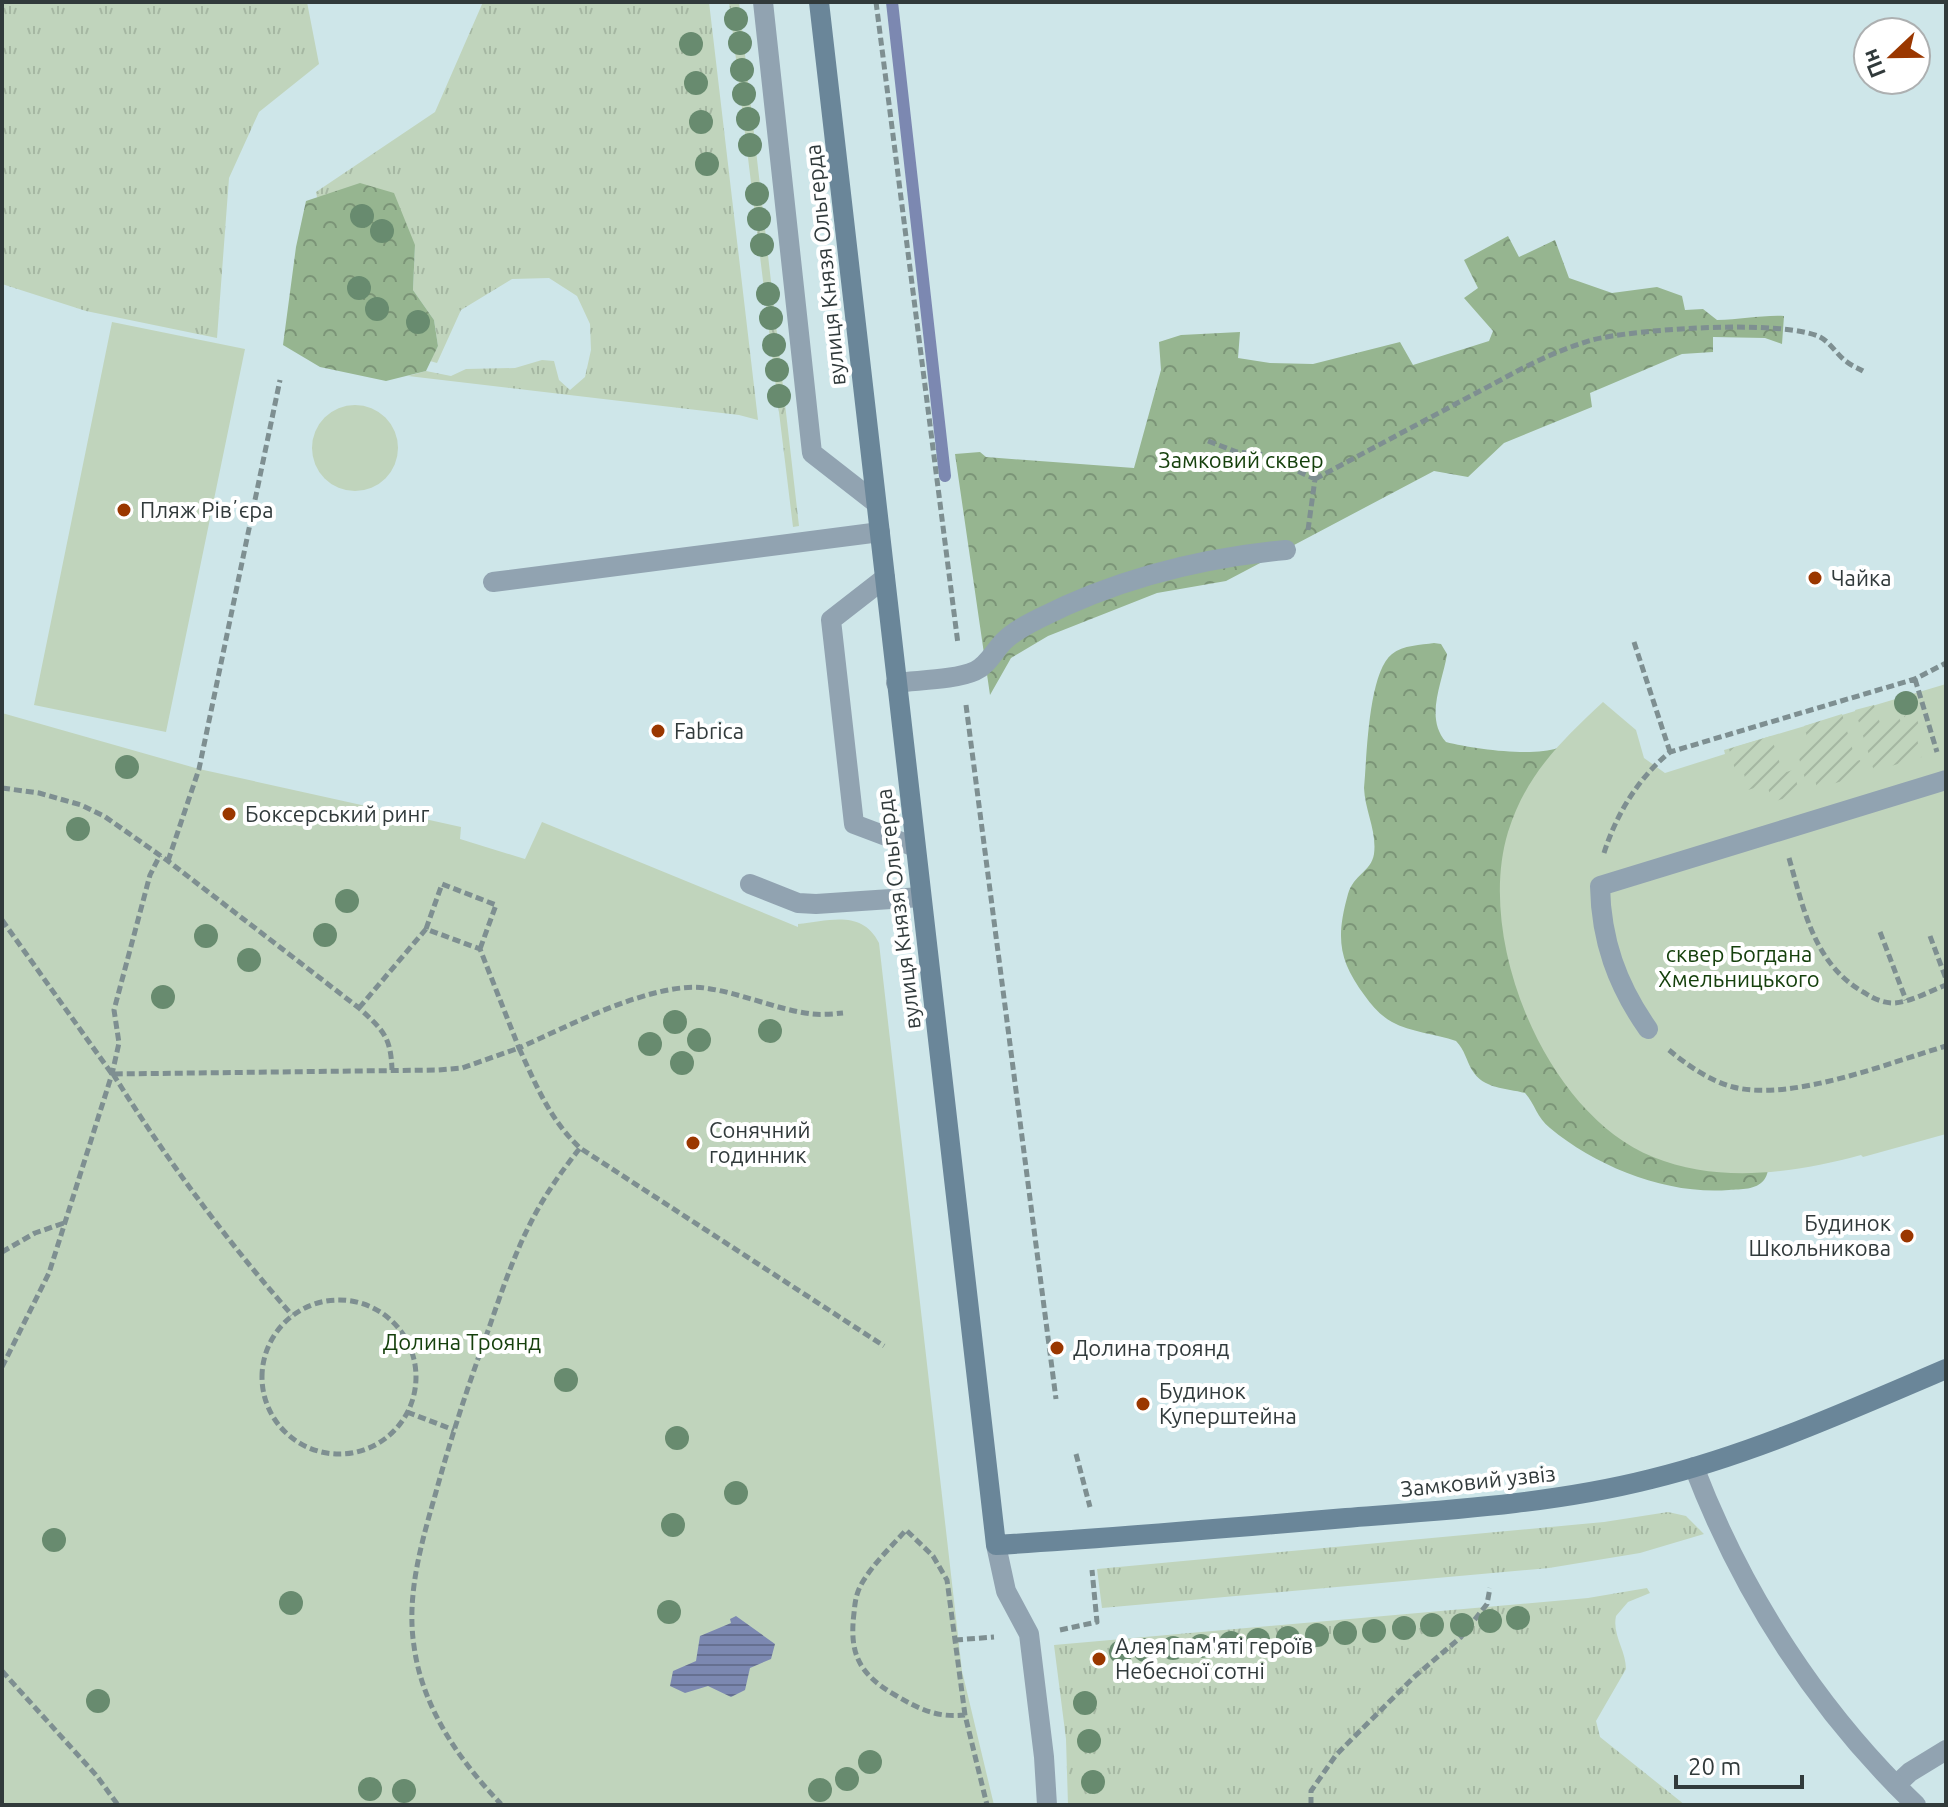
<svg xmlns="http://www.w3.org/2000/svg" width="1948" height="1807" font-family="Ubuntu,sans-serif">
	<defs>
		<pattern id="grass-tufts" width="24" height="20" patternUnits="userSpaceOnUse" patternTransform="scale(2)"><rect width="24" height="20" fill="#c0d4bc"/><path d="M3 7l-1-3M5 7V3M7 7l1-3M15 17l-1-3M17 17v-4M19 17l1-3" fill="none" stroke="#a5b7a2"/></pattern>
		<pattern id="forest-crowns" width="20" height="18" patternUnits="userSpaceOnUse" patternTransform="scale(2)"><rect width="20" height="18" fill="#96b590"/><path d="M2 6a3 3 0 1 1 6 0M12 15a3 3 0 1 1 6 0" fill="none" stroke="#7b9477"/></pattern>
		<pattern id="garden-furrows" width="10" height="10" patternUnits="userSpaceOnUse" patternTransform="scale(2)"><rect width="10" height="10" fill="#c0d4bc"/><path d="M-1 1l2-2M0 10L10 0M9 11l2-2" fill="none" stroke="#a5b7a2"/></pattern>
		<pattern id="water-rules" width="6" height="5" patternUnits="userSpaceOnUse" patternTransform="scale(2)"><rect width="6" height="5" fill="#7c88b1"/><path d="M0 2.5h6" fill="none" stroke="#667091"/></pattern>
	</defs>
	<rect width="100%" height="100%" fill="#cee6e9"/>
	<path fill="url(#grass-tufts)" d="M2,2H307L319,64L259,112L229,178L217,338L86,311L2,284Z
		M483,2H709L758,420L739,415L408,376L426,371L451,376L466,369L515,368L542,360L554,361L559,380L570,390L585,377L591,350L590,324L577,296L549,278L512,279L461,310L437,363L430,361L438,346L434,320L413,290L415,245L317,197L316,192L435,112Z
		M729,2H739L799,526L793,527Z
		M1668,1512L1686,1516L1704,1534L1640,1553L1549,1568L1102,1608L1097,1569L1604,1522Z
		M1647,1588L1650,1593L1628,1602L1616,1616C1612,1635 1626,1650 1626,1669L1596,1721L1600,1737L1685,1805H1068L1066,1739L1054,1645L1588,1598Z"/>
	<path fill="url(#forest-crowns)" d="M360,183L394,193L415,245L413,290L434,320L438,346L426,371L386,381L320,367L283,345L296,247L306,201Z
		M1508,236L1519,257L1555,240L1569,278L1612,293L1657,287L1682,296L1685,310L1703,309L1717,320C1740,320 1761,315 1784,316L1782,344L1765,338L1713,337V352L1682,354L1590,393L1592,407L1504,443L1468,477L1434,471L1226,581L1157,593L1048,636L1011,658L990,695L955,454L980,452L986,457L1134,468L1161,370L1159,342L1181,335L1240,332L1238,358L1270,363L1313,364L1400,342L1413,365L1489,341L1493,331L1464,298L1478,288L1464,260Z
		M1434,643L1441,644L1447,654C1443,682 1424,717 1446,742C1473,749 1532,757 1558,748L1770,1163C1768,1168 1768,1175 1764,1180C1756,1190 1741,1189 1729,1190C1667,1195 1597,1167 1550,1128C1537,1118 1535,1104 1525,1093C1506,1088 1483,1089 1472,1070C1466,1060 1465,1050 1456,1041C1436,1034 1410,1032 1392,1022C1381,1016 1372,1006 1365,996C1338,960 1336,937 1348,894C1354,874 1371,872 1374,854C1377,831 1365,811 1364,788C1367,757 1368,673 1392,654C1403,645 1421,645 1434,643Z"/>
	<path fill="#c0d4bc" d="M112,322L245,349L166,732L34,705Z
		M312 448a43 43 0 1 1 86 0a43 43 0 1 1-86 0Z
		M1946,684V1134L1863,1157L1861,1155C1794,1173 1720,1184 1653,1157C1546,1114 1475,940 1508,832C1526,775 1560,742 1603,702L1636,730L1644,758L1665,773L1725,754L1724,750Z
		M2,713L199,769L461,827L460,839L525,859L542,822L798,927V924C829,921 862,909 879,943L962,1671L994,1805H2Z"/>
	<path fill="url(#garden-furrows)" d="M1874,705L1880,723L1899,717L1904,731L1908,729L1904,716L1915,712L1919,726L1914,729L1922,757L1874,771L1855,710Z
		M1842,714L1856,761L1860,760L1864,774L1817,789L1815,779L1806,782L1796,748L1809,744L1804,726Z
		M1771,736L1783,773L1793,770L1800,794L1772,802L1767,784L1748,790L1744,774L1737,776L1729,749Z"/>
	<path fill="url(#water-rules)" d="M736,1616L775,1644L771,1659L750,1668L745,1690L731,1697L708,1686L685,1693L670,1686L673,1671L696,1661L700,1636L731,1623L730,1619Z"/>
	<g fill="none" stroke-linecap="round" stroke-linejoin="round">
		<path stroke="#7c88b1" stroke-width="12" d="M892,2L945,476"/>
		<path stroke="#7e8f91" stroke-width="5" stroke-dasharray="8 4" stroke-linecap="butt" d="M876,2L958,644
			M1208,441L1237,452L1260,454L1315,479
			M1315,479L1523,368C1545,357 1568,347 1592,340C1634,329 1783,319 1820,337C1831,343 1837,355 1847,362C1852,366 1858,368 1863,371
			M1308,530L1315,479
			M1634,642L1670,752
			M1915,679L1937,752
			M966,705L1056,1399
			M2,788L39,793L81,805L104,816L168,861L359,1008C383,1030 391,1037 392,1070
			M1604,853C1616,815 1638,778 1670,752L1915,679L1946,663
			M1789,858C1804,910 1814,965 1865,993C1874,999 1883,1003 1894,1003C1911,1002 1930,991 1946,985
			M168,861L199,769L280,380
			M2,920L112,1074L438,1070L462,1068L519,1048C536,1085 550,1120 580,1148L884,1346
			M426,929L442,884L496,905L480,949
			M1880,932L1906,1000
			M1930,936L1946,979
			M359,1008L426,929L480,949L519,1048C566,1027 654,981 705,988C741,993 778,1010 812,1014C822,1015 833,1014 843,1013
			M1669,1050C1687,1065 1710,1081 1733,1087C1792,1102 1888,1063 1946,1046
			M113,1074C167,1160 225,1239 292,1315
			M2,1252L35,1233L64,1223
			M262 1377a77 77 0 1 1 154 0a77 77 0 1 1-154 0Z
			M2,1367L49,1273L112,1074L119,1043L114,1010L150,875L160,855
			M407,1412L454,1430
			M1076,1454L1090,1507
			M1060,1630L1097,1622L1092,1570
			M955,1640L994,1637
			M2,1671L96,1775L118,1805
			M965,1715L947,1580L933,1556L906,1530C891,1547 873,1564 862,1583C856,1593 855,1603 854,1613C849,1654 859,1674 895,1695C919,1709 937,1718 965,1715L987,1805
			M498,1805L500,1803C459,1760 422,1707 414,1646C406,1594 422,1541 436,1492C450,1441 466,1392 484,1342C498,1303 511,1261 530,1224C544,1196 561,1172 580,1148
			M1311,1805V1791L1336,1755L1414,1677L1461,1637L1487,1604L1490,1588"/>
		<path stroke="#91a3b1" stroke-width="20" d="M763,2L812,453L876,503
			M885,578L831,620L854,824L915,847
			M493,582L880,532
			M896,683C918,680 955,680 975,671C988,665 994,651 1004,641C1014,631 1028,624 1040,618C1117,579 1200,558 1286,550
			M750,884L798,903L816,904L921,897
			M1896,1785L1910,1772L1946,1750"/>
		<path stroke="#91a3b1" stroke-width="20" d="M1648,1029C1617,985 1601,940 1600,886L1946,780"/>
		<path stroke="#91a3b1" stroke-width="20" d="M1694,1467C1743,1595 1818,1711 1916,1805"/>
		<path stroke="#91a3b1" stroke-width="20" d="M996,1545L1006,1591L1029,1634L1044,1757L1047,1805"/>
		<path stroke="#6a8699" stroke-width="20" d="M819,2L996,1545C1112,1538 1229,1528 1346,1518C1448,1510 1552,1504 1651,1479C1753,1454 1850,1410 1946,1369"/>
	</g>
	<g fill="#688b6f">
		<circle cx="736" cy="19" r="12"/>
		<circle cx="740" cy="43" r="12"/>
		<circle cx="691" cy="44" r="12"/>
		<circle cx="742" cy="70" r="12"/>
		<circle cx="696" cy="83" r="12"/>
		<circle cx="744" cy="94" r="12"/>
		<circle cx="748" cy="119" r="12"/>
		<circle cx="701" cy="122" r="12"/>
		<circle cx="750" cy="145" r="12"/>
		<circle cx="707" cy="164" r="12"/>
		<circle cx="757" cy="194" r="12"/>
		<circle cx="362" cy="216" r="12"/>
		<circle cx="759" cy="219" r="12"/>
		<circle cx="382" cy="231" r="12"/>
		<circle cx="762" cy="245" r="12"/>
		<circle cx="359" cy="288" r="12"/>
		<circle cx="768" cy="294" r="12"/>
		<circle cx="377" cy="309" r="12"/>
		<circle cx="771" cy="318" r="12"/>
		<circle cx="418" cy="322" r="12"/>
		<circle cx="774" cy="345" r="12"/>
		<circle cx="777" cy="370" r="12"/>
		<circle cx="779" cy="396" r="12"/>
		<circle cx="1906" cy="703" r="12"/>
		<circle cx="127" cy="767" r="12"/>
		<circle cx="78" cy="829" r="12"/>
		<circle cx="347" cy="901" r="12"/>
		<circle cx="325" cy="935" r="12"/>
		<circle cx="206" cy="936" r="12"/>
		<circle cx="249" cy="960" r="12"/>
		<circle cx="163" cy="997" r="12"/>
		<circle cx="675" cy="1022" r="12"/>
		<circle cx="770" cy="1031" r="12"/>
		<circle cx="699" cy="1040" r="12"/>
		<circle cx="650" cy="1044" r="12"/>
		<circle cx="682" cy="1063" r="12"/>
		<circle cx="566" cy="1380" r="12"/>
		<circle cx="677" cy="1438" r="12"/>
		<circle cx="736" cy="1493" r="12"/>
		<circle cx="673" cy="1525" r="12"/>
		<circle cx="54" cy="1540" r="12"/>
		<circle cx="291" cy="1603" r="12"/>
		<circle cx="669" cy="1612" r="12"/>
		<circle cx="1518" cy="1618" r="12"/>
		<circle cx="1490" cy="1621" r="12"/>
		<circle cx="1432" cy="1625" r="12"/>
		<circle cx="1462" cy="1625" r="12"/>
		<circle cx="1404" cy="1628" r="12"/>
		<circle cx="1374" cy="1631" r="12"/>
		<circle cx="1345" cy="1633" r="12"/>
		<circle cx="1317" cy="1635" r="12"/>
		<circle cx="1288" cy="1638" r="12"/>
		<circle cx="1258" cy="1640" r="12"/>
		<circle cx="1231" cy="1643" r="12"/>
		<circle cx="1201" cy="1646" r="12"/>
		<circle cx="1173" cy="1648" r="12"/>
		<circle cx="1145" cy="1650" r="12"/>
		<circle cx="1121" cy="1652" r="12"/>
		<circle cx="98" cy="1701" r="12"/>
		<circle cx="1085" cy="1703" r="12"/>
		<circle cx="1089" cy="1741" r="12"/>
		<circle cx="870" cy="1762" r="12"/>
		<circle cx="847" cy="1779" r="12"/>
		<circle cx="1093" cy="1782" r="12"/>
		<circle cx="370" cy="1789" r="12"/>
		<circle cx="820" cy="1790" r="12"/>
		<circle cx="404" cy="1791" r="12"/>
	</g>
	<g fill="#9a3700" stroke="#fff" stroke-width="3">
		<circle cx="124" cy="510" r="8"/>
		<circle cx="1815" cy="578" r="8"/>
		<circle cx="658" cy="731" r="8"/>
		<circle cx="229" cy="814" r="8"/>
		<circle cx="693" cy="1143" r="8"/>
		<circle cx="1907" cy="1236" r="8"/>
		<circle cx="1057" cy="1348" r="8"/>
		<circle cx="1143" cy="1404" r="8"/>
		<circle cx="1099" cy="1659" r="8"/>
	</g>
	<g text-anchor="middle" stroke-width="8" stroke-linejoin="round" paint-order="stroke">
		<g font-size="22" fill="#313a3b" stroke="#fff">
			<text transform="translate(825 265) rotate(-96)" y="8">вулиця Князя Ольгерда</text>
			<text transform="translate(898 909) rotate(-97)" y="8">вулиця Князя Ольгерда</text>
			<text transform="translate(1478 1481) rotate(-6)" y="8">Замковий узвіз</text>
		</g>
		<g font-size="22" fill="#15400c" stroke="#fff">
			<text x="1241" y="468">Замковий сквер</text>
			<text x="1739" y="962">сквер Богдана<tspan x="1739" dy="25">Хмельницького</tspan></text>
			<text x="462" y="1350">Долина Троянд</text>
		</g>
		<g font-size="22" fill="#313a3b" stroke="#fff" text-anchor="start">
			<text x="140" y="518">Пляж Рівʼєра</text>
			<text x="1831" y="586">Чайка</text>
			<text x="674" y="739">Fabrica</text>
			<text x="245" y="822">Боксерський ринг</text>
			<text x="709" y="1138">Сонячний<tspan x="709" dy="25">годинник</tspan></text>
			<text x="1891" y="1231" text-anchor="end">Будинок<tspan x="1891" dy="25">Школьникова</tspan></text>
			<text x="1073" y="1356">Долина троянд</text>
			<text x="1159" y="1399">Будинок<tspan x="1159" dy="25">Куперштейна</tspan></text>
			<text x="1115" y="1654">Алея пам'яті героїв<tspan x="1115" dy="25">Небесної сотні</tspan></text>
		</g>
	</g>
	<rect width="1948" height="1807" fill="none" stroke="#313a3b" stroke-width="8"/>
	<g transform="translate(1892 56) rotate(248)"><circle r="38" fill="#ffffff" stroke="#adb0b1" stroke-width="2"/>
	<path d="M0-6L14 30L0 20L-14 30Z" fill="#9a3700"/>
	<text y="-12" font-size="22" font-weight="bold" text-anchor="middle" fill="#313a3b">Пн</text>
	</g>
	<path d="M1676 1775v12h126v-12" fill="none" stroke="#313a3b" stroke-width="4"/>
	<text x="1688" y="1775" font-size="24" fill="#313a3b" stroke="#ffffff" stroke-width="6" paint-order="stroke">20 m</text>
</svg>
